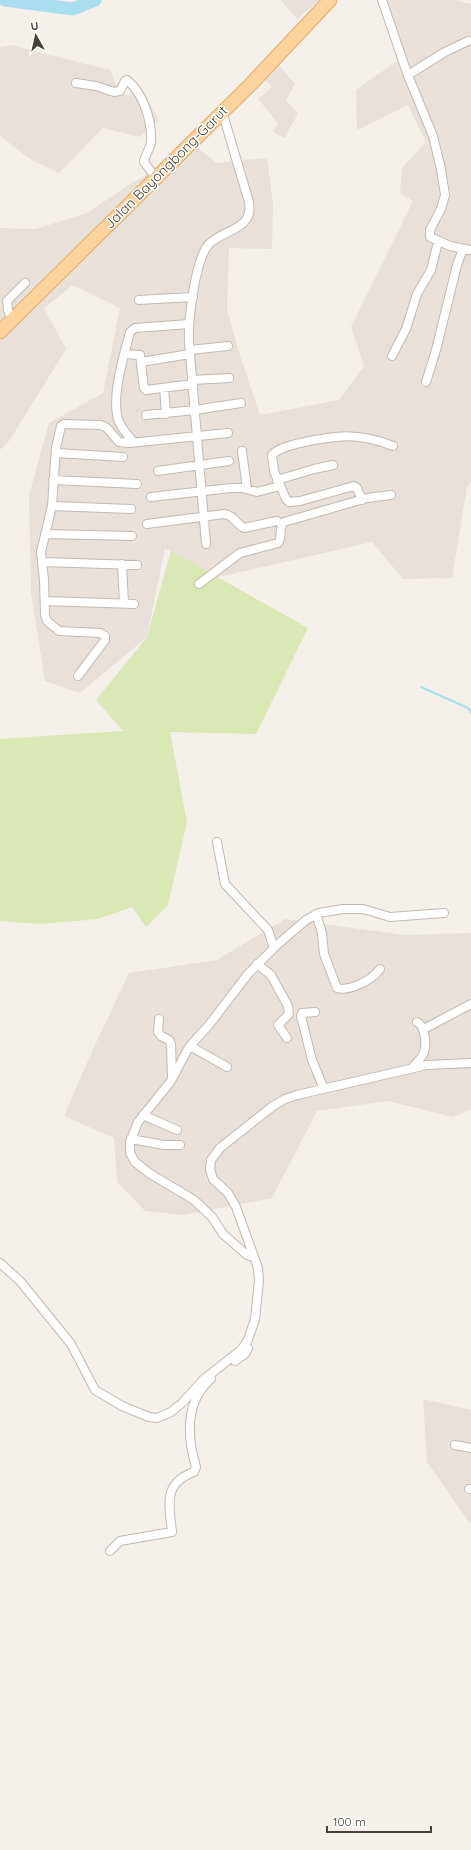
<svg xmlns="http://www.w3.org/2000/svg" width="471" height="1850" font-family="Quicksand,sans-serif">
	<rect width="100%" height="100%" fill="#f5f0ea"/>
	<path fill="#e9e1d9" d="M281,0H320L297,19Z
		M380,0H454L471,4V481L467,487L452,578L403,579L372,542L214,578L165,548L147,637L80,693L45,681L31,593L29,495L49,423L103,393L120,308L73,285L44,308L66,349L10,440L0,450V228L36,229L87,213L129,185L195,146L217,163L267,158L273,203L272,249L229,248L227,309L238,349L260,415L339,400L364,366L351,327L413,201L400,193L402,168L426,142L408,105L357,130L356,90L397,61Z
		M11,45L110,70L121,95L144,93L159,120L139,137L103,128L59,173L30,159L0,136V47Z
		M277,63L295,84L286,100L298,114L284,138L273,132L278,123L258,99L272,87L263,78Z
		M285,919L405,935L471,933V1109L453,1117L388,1101L317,1111L272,1198L183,1215L145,1211L117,1182L114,1138L64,1116L94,1047L129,973L217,960Z
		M423,1399L471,1410V1523L469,1522L427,1462Z"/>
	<path fill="#d9e8b5" d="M171,551L308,628L256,734L170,732L187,822L168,905L146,927L132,907L98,919L41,924L0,921V739L123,731L96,700L147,637Z"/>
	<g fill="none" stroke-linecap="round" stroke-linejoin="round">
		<path stroke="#a9deef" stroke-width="2" d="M421,687L468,708L471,713"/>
		<path stroke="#a9deef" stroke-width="13" d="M5,0L73,9L95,0"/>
		<g stroke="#c3b9b0" stroke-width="10">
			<path id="minor" d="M382,0L407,73L433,136L441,169L445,195L441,209L430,230V237L450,246L471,250
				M408,75L445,52L468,41
				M76,83L96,86L114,92L120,91L125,81L127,80C143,93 152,120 151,141C151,148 145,154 144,162L155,177
				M139,300L193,297
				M12,320L8,310L7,301L25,283
				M190,350L228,346
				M125,354L140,355L144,388L146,390L193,384
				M392,356L406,329L417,294L431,270L438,242
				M141,362L190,354
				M192,380L229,378
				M426,382L436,350L457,265L463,249
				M164,388L166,414
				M146,415L195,410L241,403
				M134,442C128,436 123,430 119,422C110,399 124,355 130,332L135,328L189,324
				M242,451L247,489
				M56,453L123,457
				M158,471L229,461
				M53,480L137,484
				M277,480L314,469L333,465
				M151,497L231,488H242L257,492L280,486
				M362,500L357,488L354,486L300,501L289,502L286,499L274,471L272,455C278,448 292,445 300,443C337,435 357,432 393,446
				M52,506L131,509
				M147,524L224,514C234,515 236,524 244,528L277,521
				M46,534L132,536
				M206,544L189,342C188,321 195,259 209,244C224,229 254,230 249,202L222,111
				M42,562L137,565
				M122,564L124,603
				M199,584L240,553L278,543C283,537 278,528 284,522L367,498L391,495
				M45,601L134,604
				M78,676L105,640V636L100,633L59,631L47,621L45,615L44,580L41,552L52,506L56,448L61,426L64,424L101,425L107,428L119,442L130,443L228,433
				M217,842L225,884L268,930L274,948
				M316,914L322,933L324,954L337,988C350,992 373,979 380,969
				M257,964L271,975L288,1006L289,1014L278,1025L287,1038
				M315,1012L302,1013L301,1016L312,1060L324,1089
				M159,1019L158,1032L161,1036L169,1040L171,1044L172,1077
				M424,1029L471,1004
				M190,1046L227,1067
				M413,1067C416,1063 423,1057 424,1052C427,1043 425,1026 417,1022
				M143,1115L177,1130
				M131,1139L164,1145H180
				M253,1257L247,1255L223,1234L212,1217L194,1200L149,1173L135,1162L130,1153V1142L138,1122L171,1081L189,1047L209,1025L248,974L277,945L306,920L319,913L343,909H363L390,917L444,913
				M0,1263L20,1281L71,1344L95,1390L122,1406L149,1417L157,1418L171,1412L182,1403L203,1380L241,1350L248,1340L255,1319L259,1281L258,1268L236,1207L228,1193L213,1179L210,1169L211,1160L220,1148L273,1106L285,1099L297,1095L427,1065L471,1063
				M235,1361L245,1354L248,1348L244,1346
				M455,1445L471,1448
				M469,1489H471
				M110,1551L120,1541L172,1532C169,1504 163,1483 194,1472L196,1467C187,1437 185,1401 211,1379"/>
		</g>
		<g stroke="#e2ab6c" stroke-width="15">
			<path id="primary" d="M0,332L251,84L330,0"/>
		</g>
		<use href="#minor" stroke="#fff" stroke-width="8"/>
		<use href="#primary" stroke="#fcd29d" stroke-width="13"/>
	</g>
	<g text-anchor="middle" stroke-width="3" stroke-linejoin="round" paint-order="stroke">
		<g font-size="14" fill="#494038" stroke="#fff">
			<text transform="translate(166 167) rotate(-45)" y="5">Jalan Bayongbong-Garut</text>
		</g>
	</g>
	<g transform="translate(36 36) rotate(352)" stroke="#ffffff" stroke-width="3" paint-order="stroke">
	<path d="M0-3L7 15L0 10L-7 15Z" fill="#494038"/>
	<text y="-6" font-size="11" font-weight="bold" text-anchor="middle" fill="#494038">U</text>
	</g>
	<path d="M327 1826v6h104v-6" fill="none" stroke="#494038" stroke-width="2"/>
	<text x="333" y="1826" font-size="12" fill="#494038" stroke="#ffffff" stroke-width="3" paint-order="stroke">100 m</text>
</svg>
